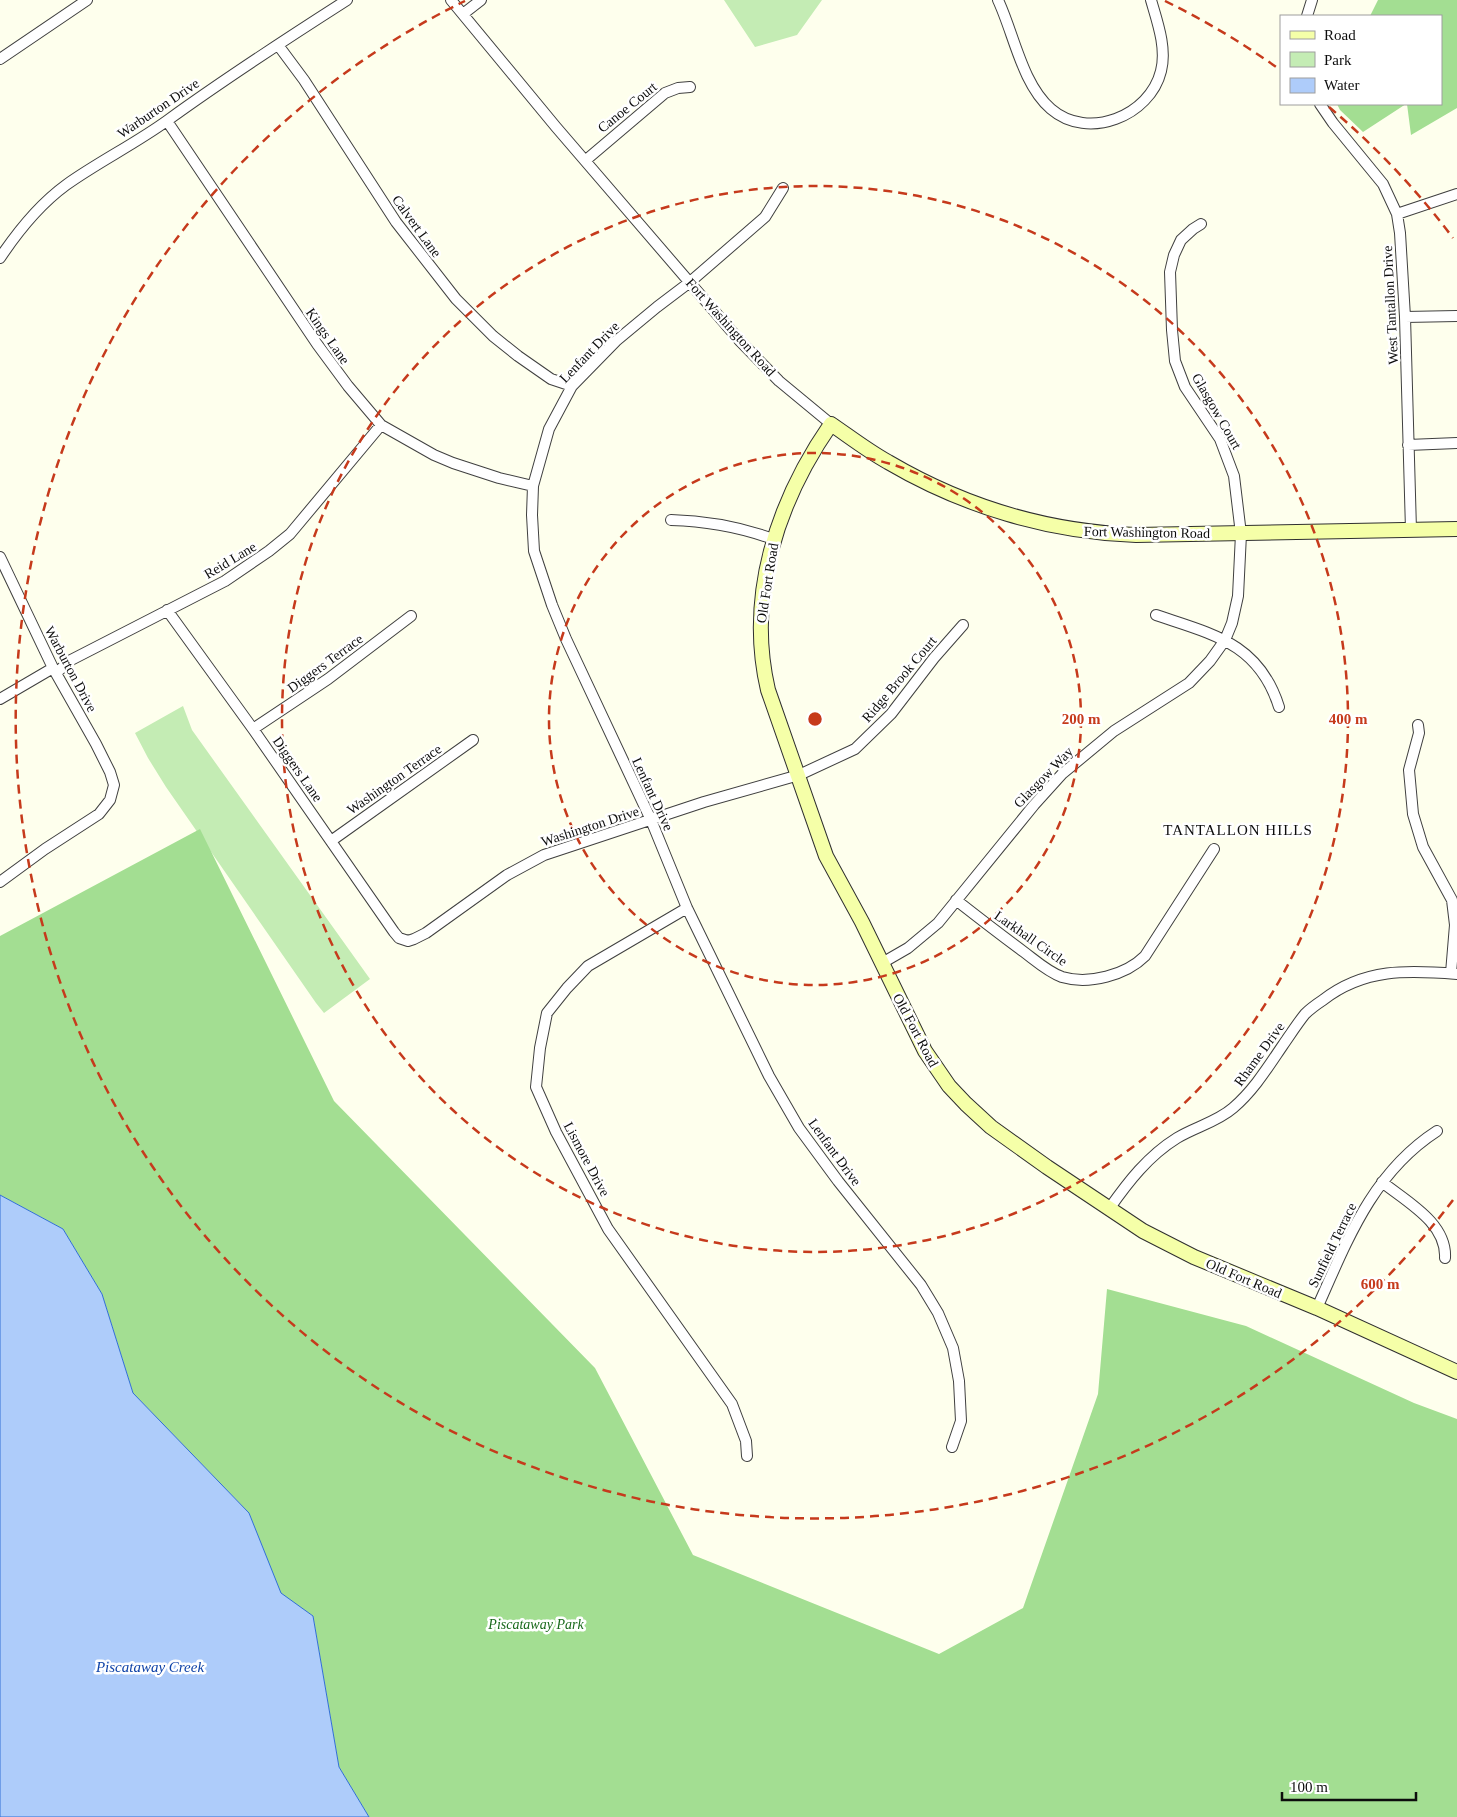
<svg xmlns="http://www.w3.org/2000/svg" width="1457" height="1817" font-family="Georgia,serif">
	<rect width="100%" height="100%" fill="#feffed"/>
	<path fill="#c4ecb4" d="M724,0H822L797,35L755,47Z
		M183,706L192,730L370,979L324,1013L316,1003L166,787L148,758L135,733Z"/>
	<path fill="#a3de92" d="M1378,0H1457V108L1411,135L1407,104H1441V16H1370Z
		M1337,104H1406L1363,132L1340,110Z
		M200,829L334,1101L595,1368L693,1555L939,1654L1023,1608L1098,1394L1107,1289L1246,1326L1414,1403L1457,1419V1817H369L339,1767L313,1616L281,1594L249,1513L133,1393L102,1294L63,1229L0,1195V936Z"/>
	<path fill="#aeccfa" stroke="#306ed6" d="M0,1195L63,1229L102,1294L133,1393L249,1513L281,1593L313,1616L339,1767L369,1817H0Z"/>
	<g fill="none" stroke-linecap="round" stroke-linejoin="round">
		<g stroke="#404040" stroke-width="12">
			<path id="minor" d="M451,0L556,127L740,341L779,381L831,424
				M998,0C1014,34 1022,84 1051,109C1088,141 1150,116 1161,71C1167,48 1157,21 1151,0
				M463,14L481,0
				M1307,16L1312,0
				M278,45L304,80L396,222L456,299L493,336L518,356L551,379L572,386
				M0,59L87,0
				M1320,104L1333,123L1383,184L1397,214L1400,233L1405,317L1411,530
				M167,121L317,344L348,386L381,425L434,455L453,463L499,478L533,486
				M586,160L665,93L678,88L690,87
				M783,188L765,217L690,282L657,307L616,341L572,386L549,429L533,486L532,515L534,551L552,605L566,639L651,820L687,908L769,1076L799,1128L838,1181L921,1285L938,1313L953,1348L959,1381L961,1421L952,1447
				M1397,214L1457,194
				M0,258C18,231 40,204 66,185C98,162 135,144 168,120C226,78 286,39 347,0
				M1405,317L1457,316
				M1408,445L1457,443
				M671,520C707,521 740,527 773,539
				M0,557L53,668L96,744L110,772L114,785L110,800L99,814L45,849L0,882
				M167,610L253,729L394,932L399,938L408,941L414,939L426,933L507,875L544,855L704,802L799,775L855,749L891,714L934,658L963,625
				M1156,615C1212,634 1259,643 1279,707
				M56,673L71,660L225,581L269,551L290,534L381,425
				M0,699L53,668
				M1418,725L1419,733L1409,770L1413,814L1423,847L1452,900L1455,925L1451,973
				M253,729L328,679L411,616
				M331,841L473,740
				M956,900C979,918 1001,935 1024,952C1036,961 1048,972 1062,977C1089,985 1126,975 1145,956L1214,849
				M687,908L588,966L567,988L547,1013L540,1048L536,1087L556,1132L608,1229L732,1404L746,1441L747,1456
				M882,963L908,948L938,923L1034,805L1062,774L1114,731L1189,683L1210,661L1225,640L1232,623L1238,596L1241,534L1234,476L1220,439L1185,387L1175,361L1172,330L1170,272L1174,255L1181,240L1193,229L1201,224
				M1382,1182C1407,1202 1447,1223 1445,1258
				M1109,1209C1128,1182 1148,1156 1177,1138C1195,1127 1217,1122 1233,1108C1254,1090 1268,1067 1283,1045C1290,1035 1297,1024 1305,1014C1310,1009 1317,1004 1323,1000C1364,968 1408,970 1457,974
				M1317,1308C1347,1241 1372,1173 1437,1131"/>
		</g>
		<g stroke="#2f2f2f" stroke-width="16">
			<path id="secondary" d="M1457,529L1136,535C1048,532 963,506 888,462C868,451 850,437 831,424C777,502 746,596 768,690L826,856L862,922L925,1051L949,1086L966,1104L991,1127L1047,1167L1143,1231L1194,1257L1317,1308L1457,1372"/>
		</g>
		<use href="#minor" stroke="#fff" stroke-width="10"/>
		<use href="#secondary" stroke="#f5ffa8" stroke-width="14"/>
	</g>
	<g fill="none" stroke="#c63a1c" stroke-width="2.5" stroke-dasharray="9 6">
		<circle cx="815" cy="719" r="266"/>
		<circle cx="815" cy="719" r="533"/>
		<path d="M1453 1200A799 799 0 1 1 465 1M1165 1A799 799 0 0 1 1279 69M1329 107A799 799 0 0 1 1453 238"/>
	</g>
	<g text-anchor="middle" stroke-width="5" stroke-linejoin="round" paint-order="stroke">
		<g font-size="14" fill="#0d0d0d" stroke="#fff">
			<text transform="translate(627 107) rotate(-39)" y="5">Canoe Court</text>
			<text transform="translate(158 108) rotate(-34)" y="5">Warburton Drive</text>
			<text transform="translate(417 226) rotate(54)" y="5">Calvert Lane</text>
			<text transform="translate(1390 305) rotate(-93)" y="5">West Tantallon Drive</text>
			<text transform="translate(731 327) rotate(48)" y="5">Fort Washington Road</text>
			<text transform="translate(328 336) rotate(55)" y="5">Kings Lane</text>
			<text transform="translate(589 352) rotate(-46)" y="5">Lenfant Drive</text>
			<text transform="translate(1217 411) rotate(60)" y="5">Glasgow Court</text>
			<text transform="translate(1147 532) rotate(1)" y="5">Fort Washington Road</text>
			<text transform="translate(230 560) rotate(-31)" y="5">Reid Lane</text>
			<text transform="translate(767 583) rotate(-81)" y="5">Old Fort Road</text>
			<text transform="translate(325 663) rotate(-36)" y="5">Diggers Terrace</text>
			<text transform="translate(71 669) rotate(62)" y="5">Warburton Drive</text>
			<text transform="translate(899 679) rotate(-50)" y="5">Ridge Brook Court</text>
			<text transform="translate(298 769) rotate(55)" y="5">Diggers Lane</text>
			<text transform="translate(1043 777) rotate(-46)" y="5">Glasgow Way</text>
			<text transform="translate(394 779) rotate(-35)" y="5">Washington Terrace</text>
			<text transform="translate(653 794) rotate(65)" y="5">Lenfant Drive</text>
			<text transform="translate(590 826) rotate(-18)" y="5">Washington Drive</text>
			<text transform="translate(1031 938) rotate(35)" y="5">Larkhall Circle</text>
			<text transform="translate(916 1030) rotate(62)" y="5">Old Fort Road</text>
			<text transform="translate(1259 1054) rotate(-54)" y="5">Rhame Drive</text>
			<text transform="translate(835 1152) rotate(54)" y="5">Lenfant Drive</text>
			<text transform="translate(587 1159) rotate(62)" y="5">Lismore Drive</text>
			<text transform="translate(1332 1245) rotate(-64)" y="5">Sunfield Terrace</text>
			<text transform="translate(1244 1278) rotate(23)" y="5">Old Fort Road</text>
		</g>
		<g font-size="14" font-style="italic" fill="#19691b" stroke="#fff">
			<text x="536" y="1629">Piscataway Park</text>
		</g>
		<g font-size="15" letter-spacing="1" fill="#0d0d0d" stroke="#fff">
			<text x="1238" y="835">TANTALLON HILLS</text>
		</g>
		<g font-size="15" font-style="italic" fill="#0e42a7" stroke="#fff">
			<text x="150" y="1672">Piscataway Creek</text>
		</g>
	</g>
	<circle cx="815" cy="719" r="8" fill="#c63a1c" stroke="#fff" stroke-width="2.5"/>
	<g font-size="15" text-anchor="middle" font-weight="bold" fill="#c63a1c" stroke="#fff" stroke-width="5" stroke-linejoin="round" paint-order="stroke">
		<text x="1081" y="724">200 m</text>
		<text x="1348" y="724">400 m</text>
		<text x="1380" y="1289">600 m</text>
	</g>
	<rect x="1280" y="15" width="162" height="90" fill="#ffffff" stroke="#9e9e9e"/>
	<rect x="1290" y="31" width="25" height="8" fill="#f5ffa8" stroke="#9e9e9e"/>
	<text x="1324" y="40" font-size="15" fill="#0d0d0d">Road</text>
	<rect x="1290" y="52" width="25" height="15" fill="#c4ecb4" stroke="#9e9e9e"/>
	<text x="1324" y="65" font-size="15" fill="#0d0d0d">Park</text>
	<rect x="1290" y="78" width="25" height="15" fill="#aeccfa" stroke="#9e9e9e"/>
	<text x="1324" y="90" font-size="15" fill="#0d0d0d">Water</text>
	<path d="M1282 1792v8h134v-8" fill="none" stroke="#0d0d0d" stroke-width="2.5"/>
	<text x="1290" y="1792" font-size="15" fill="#0d0d0d" stroke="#ffffff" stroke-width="4" paint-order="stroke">100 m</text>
</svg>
